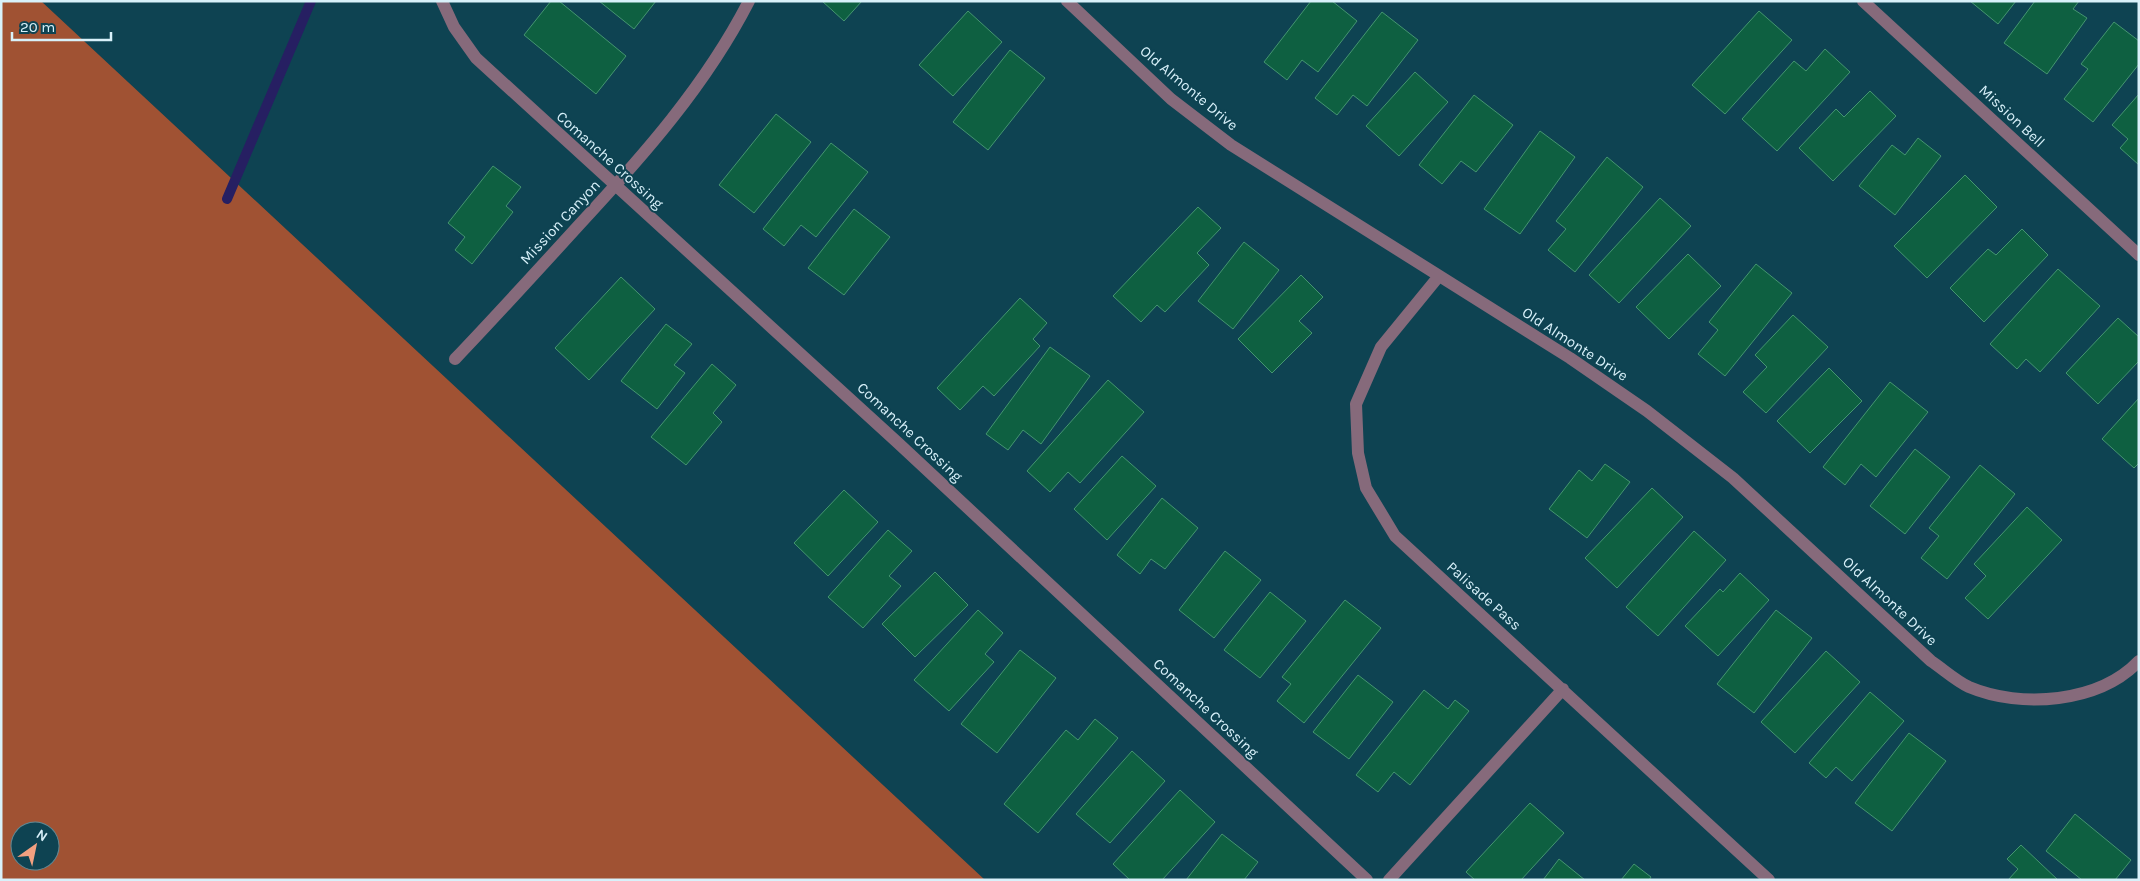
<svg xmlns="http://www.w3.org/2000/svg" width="2140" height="881" font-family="Karla,sans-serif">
	<rect width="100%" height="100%" fill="#0e4352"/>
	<path fill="#a05233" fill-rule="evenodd" d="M1,1H41L985,880H1ZM20,831H50V861H20Z"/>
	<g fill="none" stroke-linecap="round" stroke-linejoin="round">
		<path stroke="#261f62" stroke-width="10" d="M227,199L311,1"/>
	</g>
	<path fill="#0e6041" stroke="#449570" d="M551,1H559L626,56L596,94L524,35Z
		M599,1H656L634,29Z
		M822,1H862L844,21Z
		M1311,1H1332L1357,21L1318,72L1302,60L1287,80L1264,62Z
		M1970,1H2016L1998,24Z
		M2035,1H2079L2073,9L2087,18L2047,74L2004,43Z
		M968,11L1002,42L953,96L919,65Z
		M1759,11L1792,40L1725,114L1692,85Z
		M1382,12L1418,40L1367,106L1353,95L1337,115L1315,98Z
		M2114,22L2139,41V64L2093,122L2064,99L2088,69L2081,64Z
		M1825,49L1850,72L1777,151L1742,119L1794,61L1806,71Z
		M1010,50L1045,78L988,150L953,122Z
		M1415,72L1448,102L1399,156L1366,126Z
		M1870,91L1896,116L1833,181L1799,148L1836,109L1844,117Z
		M2139,94V165L2120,148L2128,139L2112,125Z
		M1474,95L1513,125L1476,172L1461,161L1442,184L1419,165Z
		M776,114L811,142L754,213L719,185Z
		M1540,131L1575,157L1520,234L1484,209Z
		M1918,138L1941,156L1895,215L1859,186L1892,145L1905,155Z
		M831,143L868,172L816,237L801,225L784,246L763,229Z
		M1607,157L1643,187L1575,272L1548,250L1566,229L1556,221Z
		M493,166L521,187L506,206L513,212L472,264L455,250L465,237L448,223Z
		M1965,175L1997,207L1927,278L1894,246Z
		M1660,198L1691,226L1619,303L1589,275Z
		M1198,207L1221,228L1197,253L1209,265L1165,312L1157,305L1141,322L1113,296Z
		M854,209L890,237L844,295L808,268Z
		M2022,229L2048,255L1984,322L1950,288L1988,249L1996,255Z
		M1244,242L1279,270L1233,329L1198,301Z
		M1688,254L1721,286L1669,339L1636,307Z
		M1756,264L1792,293L1725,376L1698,354L1718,330L1709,322Z
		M2058,269L2100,306L2040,372L2026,359L2017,369L1990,344Z
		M1301,275L1323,297L1299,321L1312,333L1272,373L1238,339Z
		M621,277L655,309L589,380L555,348Z
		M1020,298L1047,323L1033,339L1040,346L994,396L983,386L960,410L937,388Z
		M1793,315L1828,347L1766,413L1743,392L1767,367L1755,355Z
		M2118,318L2139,337V361L2098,404L2066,373Z
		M666,324L692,344L674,365L685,373L657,409L621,381Z
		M1050,347L1090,376L1041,444L1023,430L1008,450L986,434Z
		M712,364L736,385L713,413L722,422L686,465L651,437Z
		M1829,368L1862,401L1810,453L1777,421Z
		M1108,380L1144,412L1080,483L1068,472L1050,492L1027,471Z
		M1890,382L1928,412L1876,477L1861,464L1845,485L1823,467Z
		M2139,398V463L2134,468L2102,439Z
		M1915,449L1950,477L1905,534L1870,506Z
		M1122,456L1156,486L1107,540L1074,509Z
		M1605,464L1630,482L1587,538L1549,509L1579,470L1592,481Z
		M1980,465L2015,494L1947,579L1921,558L1939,536L1929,528Z
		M1652,488L1683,517L1617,588L1585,558Z
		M844,490L878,522L828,576L794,543Z
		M1162,498L1198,528L1165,569L1151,559L1140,574L1117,555Z
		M2027,507L2062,540L1988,619L1965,598L1986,576L1974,564Z
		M888,530L912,551L889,576L901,586L863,628L828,597Z
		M1694,531L1726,560L1658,636L1626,607Z
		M1225,551L1261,580L1214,638L1179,610Z
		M935,572L968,605L915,657L882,624Z
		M1740,573L1769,600L1718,656L1685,626L1720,589L1723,592Z
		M1270,592L1306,621L1260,678L1224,650Z
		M1345,600L1381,628L1304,723L1277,701L1291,684L1282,677Z
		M978,610L1003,633L985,654L994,662L949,711L914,680Z
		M1776,610L1812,638L1754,713L1717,684Z
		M1020,650L1056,678L997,753L961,724Z
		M1826,651L1860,682L1795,753L1761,722Z
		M1358,675L1393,702L1349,759L1313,732Z
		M1424,690L1448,709L1455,700L1469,711L1410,785L1394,772L1378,792L1356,775Z
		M1870,692L1904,721L1852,781L1836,767L1826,778L1809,763Z
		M1095,719L1118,738L1038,833L1004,804L1066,730L1078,740Z
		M1909,733L1946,761L1892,831L1855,803Z
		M1132,751L1165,781L1110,843L1076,814Z
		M1180,790L1215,822L1162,880H1130L1113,864Z
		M1530,803L1564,833L1521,880H1475L1466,872Z
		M2075,814L2131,860L2115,880H2082L2046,851Z
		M1222,834L1258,862L1244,880H1186Z
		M2021,845L2058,880H2008L2018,869L2007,859Z
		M1559,859L1585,880H1543Z
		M1634,864L1651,877L1649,880H1621Z"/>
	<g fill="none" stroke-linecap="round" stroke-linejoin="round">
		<path stroke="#866a7b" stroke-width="12" d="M442,1L454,27L476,58L897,442L1367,880
			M1067,1L1171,99L1231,145L1570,358L1647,411L1733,478L1931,661C1943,669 1956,681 1969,687C2021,709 2099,703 2139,661
			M1863,1L2139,255
			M1439,276L1381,347L1356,404L1358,453L1366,488L1395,536L1769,880
			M455,359C497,315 538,270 579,225C643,156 706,85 749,1
			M1389,880L1563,689"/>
	</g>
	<g text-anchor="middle" stroke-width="4" stroke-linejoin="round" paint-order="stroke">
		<g font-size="15" fill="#d8f1fa" stroke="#0e4352">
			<text transform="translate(1189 88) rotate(40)" y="5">Old Almonte Drive</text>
			<text transform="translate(2012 116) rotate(43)" y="5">Mission Bell</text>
			<text transform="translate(610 160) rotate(42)" y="5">Comanche Crossing</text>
			<text transform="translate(560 222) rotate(-47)" y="5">Mission Canyon</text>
			<text transform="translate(1575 344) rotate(33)" y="5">Old Almonte Drive</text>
			<text transform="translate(910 432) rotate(43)" y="5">Comanche Crossing</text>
			<text transform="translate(1484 596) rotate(42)" y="5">Palisade Pass</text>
			<text transform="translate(1890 601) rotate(43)" y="5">Old Almonte Drive</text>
			<text transform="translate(1206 708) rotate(43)" y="5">Comanche Crossing</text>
		</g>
	</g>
	<rect width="2140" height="881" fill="none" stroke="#d8f1fa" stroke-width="5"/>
	<g transform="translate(35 846) rotate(33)"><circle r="24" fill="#0e4352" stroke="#5f8995"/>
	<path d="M0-4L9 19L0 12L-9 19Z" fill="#f2a080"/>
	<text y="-8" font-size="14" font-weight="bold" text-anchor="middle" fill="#d8f1fa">N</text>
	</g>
	<path d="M12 32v8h99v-8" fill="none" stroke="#d8f1fa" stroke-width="2.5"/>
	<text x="20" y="32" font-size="15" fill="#d8f1fa" stroke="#0e4352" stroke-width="4" paint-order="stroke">20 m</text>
</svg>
